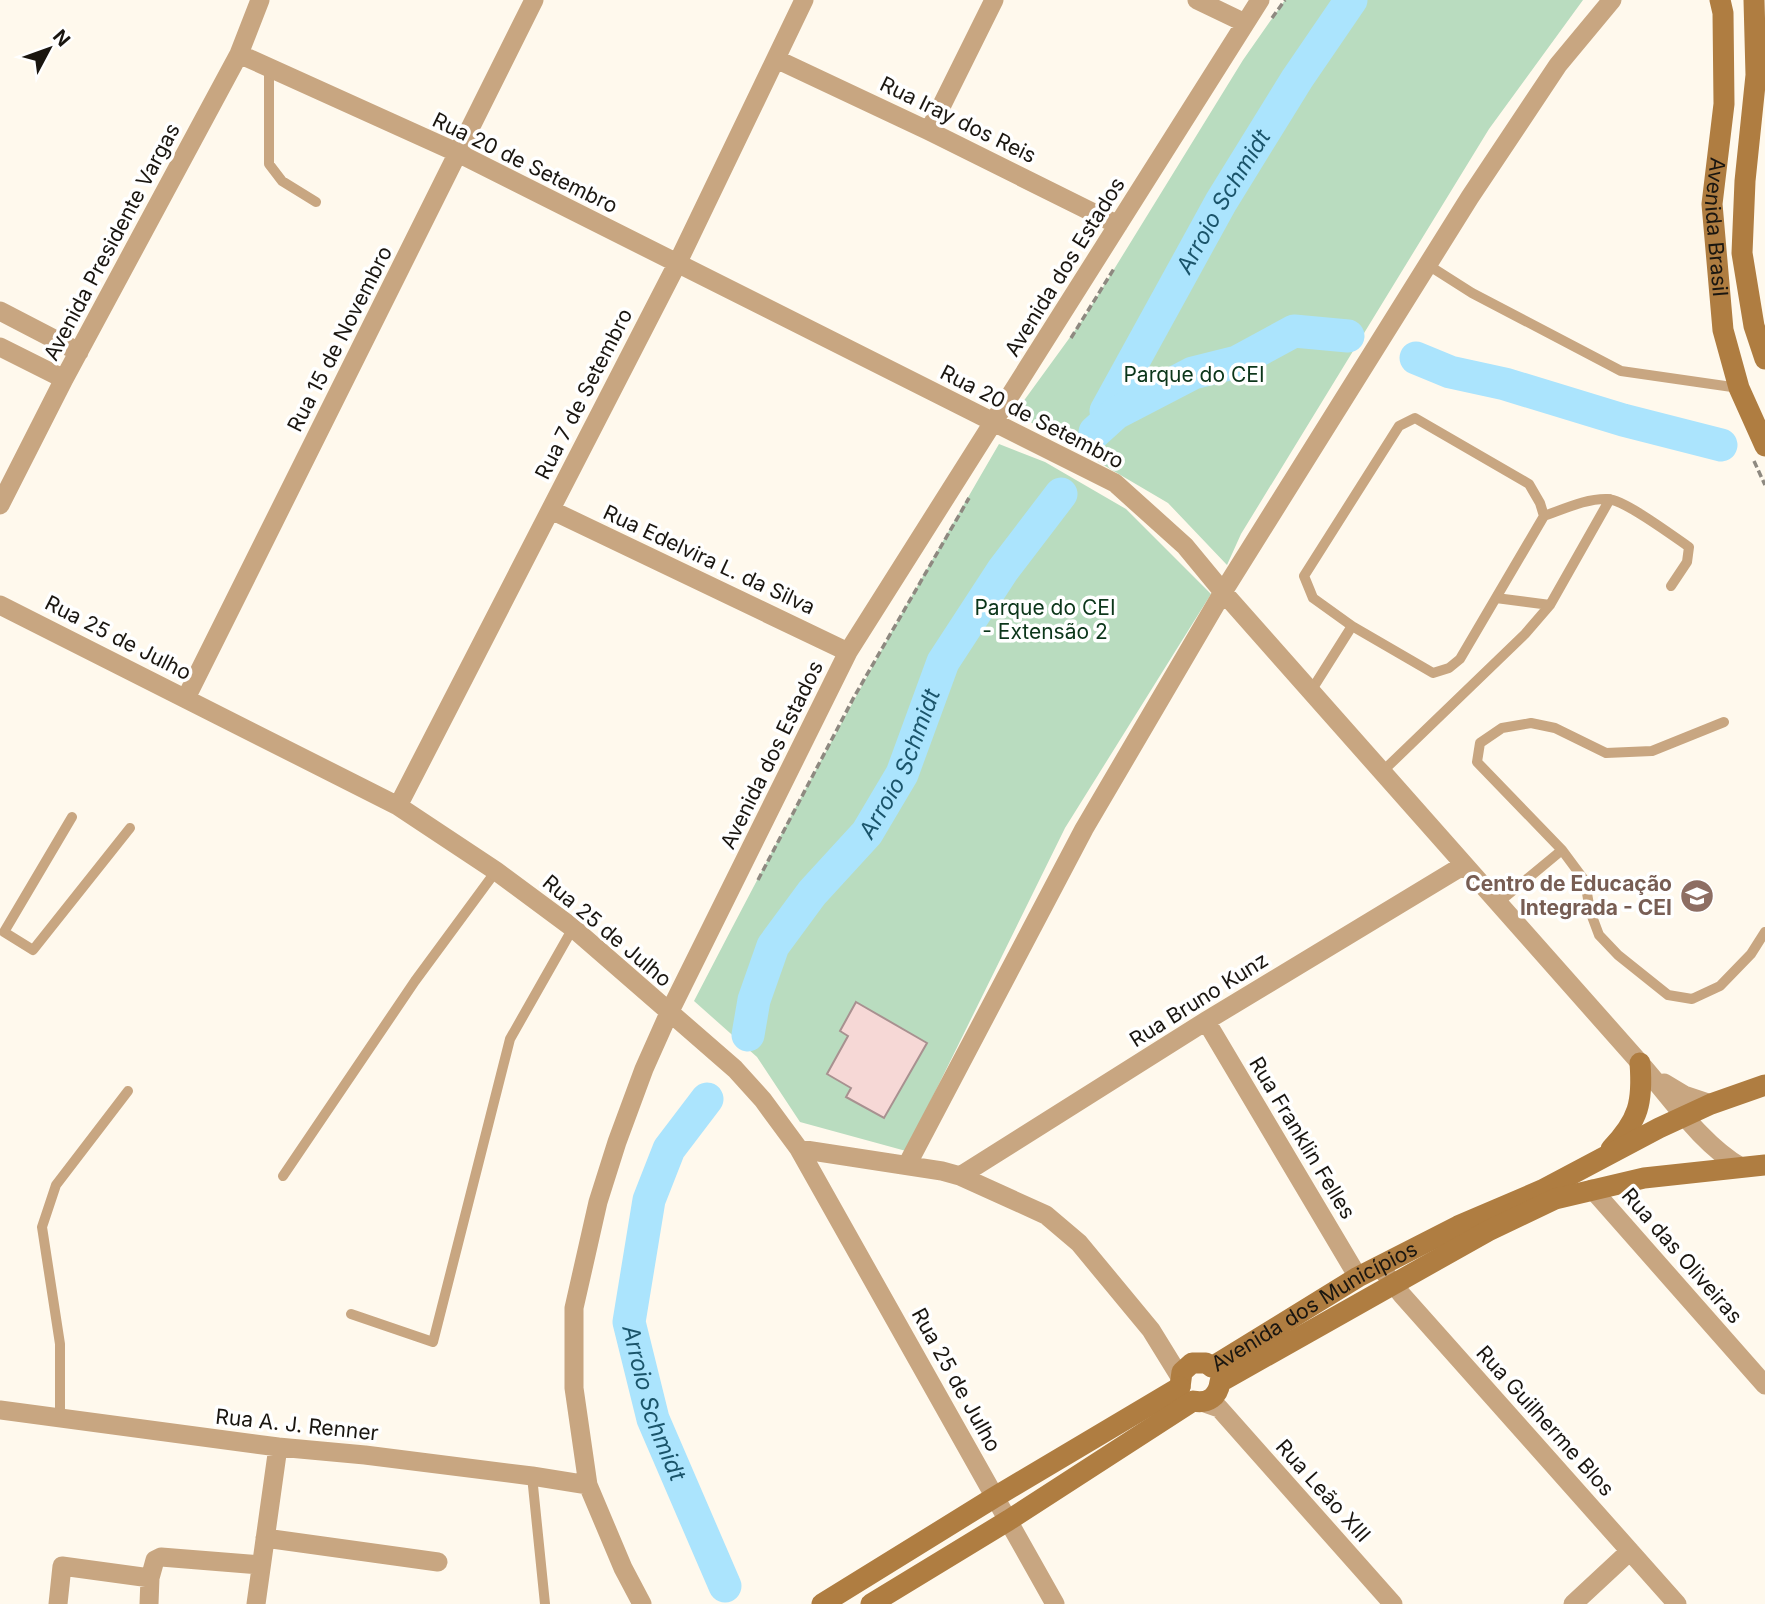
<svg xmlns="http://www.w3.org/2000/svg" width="1765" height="1604" font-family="Inter,sans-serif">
	<rect width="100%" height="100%" fill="#fff9ed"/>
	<path fill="#b9dcbf" d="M1285,0H1583L1489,129L1241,534L1227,565L1168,503L1015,413L1084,318L1243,60Z
		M999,444L1045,462L1126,509L1211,594L1065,828L906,1151L800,1122L757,1057L694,1001C791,813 892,627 999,444Z"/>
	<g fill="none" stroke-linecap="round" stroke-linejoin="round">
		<g stroke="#abe4fd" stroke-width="33">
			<path d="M1416,358L1450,372L1505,384L1623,420L1721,445"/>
			<path id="s1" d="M1106,411L1221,202L1297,79L1351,0"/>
			<path d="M1095,432L1116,413L1193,373L1237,362L1294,331L1348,336"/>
			<path id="s2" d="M748,1035L754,1000L773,946L812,893L867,833L902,774L943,662L1003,570L1061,494"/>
			<path id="s3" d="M707,1099L669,1149L649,1200L629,1322L653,1419L725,1586"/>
		</g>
	</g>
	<path fill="#f6d8d6" stroke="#a89190" stroke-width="2" d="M856,1002L927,1043L884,1118L846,1097L851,1088L827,1074L848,1036L840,1031Z"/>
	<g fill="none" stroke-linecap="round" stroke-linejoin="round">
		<path stroke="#8e8980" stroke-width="3.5" stroke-dasharray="7 3.5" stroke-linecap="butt" d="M1272,18L1285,0
			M1071,338L1115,267
			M1754,461L1765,485
			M758,880L854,697L969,498"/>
		<path stroke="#c8a681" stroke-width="10" d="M269,68V164L282,181L316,202
			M1428,265L1472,293L1621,371L1739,388
			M1415,418L1529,484L1540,503L1544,516L1460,659L1449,668L1433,673L1352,626L1313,598L1304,576L1399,426Z
			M1544,516C1564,509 1587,498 1608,499C1625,500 1673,536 1689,547L1687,562L1671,586
			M1496,598L1550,605
			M1311,691L1352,626
			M1724,722L1652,751L1606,753L1555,728L1531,723L1502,728L1480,743L1477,762L1562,850L1585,881L1590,911L1599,935L1618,955L1668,995L1692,999L1720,986L1751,954L1765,932
			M1383,771L1525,634L1550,605L1610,499
			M72,817L4,932L33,950L130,828
			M1498,903L1562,850
			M283,1176L415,981L496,871
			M351,1314L433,1342L510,1039L573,928
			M60,1418V1344L42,1227L56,1185L128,1091
			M532,1476L545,1604"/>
		<path stroke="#c8a681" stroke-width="19" d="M1197,0L1245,23
			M239,54L458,153L1115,483L1185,546L1223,592L1640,1063C1671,1098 1701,1144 1741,1167
			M776,59L929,131L1118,225
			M929,131L994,0
			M0,311L79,352
			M0,347L64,379
			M0,505L64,379L239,54L260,0
			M551,510L848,652
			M0,605L398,806L496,871L573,928L735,1069L763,1100L799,1149L1055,1604
			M186,698L534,0
			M398,806L677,264L804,0
			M1206,1021L1358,1277
			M1664,1083L1684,1095L1711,1104
			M799,1149L942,1171L960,1176L1046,1215L1079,1243L1151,1330L1180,1377
			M907,1165L1084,829L1223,592L1470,197L1558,65L1612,0
			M960,1176L1206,1021L1464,865
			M1592,1189L1765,1385
			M1384,1272L1402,1295L1677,1604
			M1202,1402L1219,1408L1393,1604
			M0,1410L278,1447L365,1455L532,1476L588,1485
			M265,1538L438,1562
			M58,1604L62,1566L150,1578L155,1560L161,1557L261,1565
			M149,1604L150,1578
			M256,1604L278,1447
			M642,1604L623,1568L588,1485L574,1388V1308L598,1202L617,1142L644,1069L669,1013L848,652L1260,0
			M1573,1604L1630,1551"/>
		<g stroke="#af7d41" stroke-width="21">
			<path id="s4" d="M1720,0L1723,13L1724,104L1712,204L1723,330L1739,388L1765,446"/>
			<path d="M1754,0L1756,75L1745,181L1742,253L1754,326L1765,359"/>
			<path d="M1611,1149C1639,1120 1643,1102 1640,1063"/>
			<path id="s5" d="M1212,1367L1358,1277L1458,1226L1542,1190L1659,1128L1711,1104L1765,1085"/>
			<path d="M1180,1387L1182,1372L1192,1363H1206L1212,1367"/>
			<path d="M822,1604L995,1497L1180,1387"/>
			<path d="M871,1604L1009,1520L1193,1401C1208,1404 1218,1397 1220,1382L1488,1231L1555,1199L1644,1178L1765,1165"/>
		</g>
	</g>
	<defs>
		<g id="school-disc" transform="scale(1.75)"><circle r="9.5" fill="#8d6e63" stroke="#fff"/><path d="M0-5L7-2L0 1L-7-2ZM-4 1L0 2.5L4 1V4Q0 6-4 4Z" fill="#fff"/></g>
	</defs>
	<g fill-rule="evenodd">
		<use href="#school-disc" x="1697" y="896"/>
	</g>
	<g text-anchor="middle" stroke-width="7" stroke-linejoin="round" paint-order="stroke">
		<g font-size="21" fill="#1a1610" stroke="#fff">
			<text transform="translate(958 120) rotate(26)" y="7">Rua Iray dos Reis</text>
			<text transform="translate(525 163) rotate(26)" y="7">Rua 20 de Setembro</text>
			<text dy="7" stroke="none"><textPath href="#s4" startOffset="228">Avenida Brasil</textPath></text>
			<text transform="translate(112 242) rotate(-62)" y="7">Avenida Presidente Vargas</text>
			<text transform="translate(1065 267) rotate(-58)" y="7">Avenida dos Estados</text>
			<text transform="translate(340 339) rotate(-63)" y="7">Rua 15 de Novembro</text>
			<text transform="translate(584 394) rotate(-63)" y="7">Rua 7 de Setembro</text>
			<text transform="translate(1032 417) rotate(27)" y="7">Rua 20 de Setembro</text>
			<text transform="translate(709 560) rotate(25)" y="7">Rua Edelvira L. da Silva</text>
			<text transform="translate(118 638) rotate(27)" y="7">Rua 25 de Julho</text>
			<text transform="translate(772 755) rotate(-64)" y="7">Avenida dos Estados</text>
			<text transform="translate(607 931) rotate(40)" y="7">Rua 25 de Julho</text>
			<text transform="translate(1199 1000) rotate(-32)" y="7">Rua Bruno Kunz</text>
			<text transform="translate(1302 1138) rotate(59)" y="7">Rua Franklin Felles</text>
			<text transform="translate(1682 1256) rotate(49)" y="7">Rua das Oliveiras</text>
			<text dy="7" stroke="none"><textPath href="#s5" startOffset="119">Avenida dos Municípios</textPath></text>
			<text transform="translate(956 1380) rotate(61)" y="7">Rua 25 de Julho</text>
			<text transform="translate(1545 1421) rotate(48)" y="7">Rua Guilherme Blos</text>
			<text transform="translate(297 1425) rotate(6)" y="7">Rua A. J. Renner</text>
			<text transform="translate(1323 1491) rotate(48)" y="7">Rua Leão XIII</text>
		</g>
		<g font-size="21" fill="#0c361a" stroke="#fff">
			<text x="1194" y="382">Parque do CEI</text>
			<text x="1045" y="615">Parque do CEI<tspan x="1045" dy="24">- Extensão 2</tspan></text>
		</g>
		<g font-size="21" font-weight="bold" fill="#785e54" stroke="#fff" text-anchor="end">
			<text x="1672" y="891">Centro de Educação<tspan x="1672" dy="24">Integrada - CEI</tspan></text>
		</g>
		<g font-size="23" font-style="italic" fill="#1a546a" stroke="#fff">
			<text dy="8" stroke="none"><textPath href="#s1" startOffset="240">Arroio Schmidt</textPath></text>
			<text dy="8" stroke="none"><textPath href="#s2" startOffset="317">Arroio Schmidt</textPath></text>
			<text dy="8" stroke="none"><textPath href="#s3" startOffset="326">Arroio Schmidt</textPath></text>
		</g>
	</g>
	<g transform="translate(49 49) rotate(49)" stroke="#ffffff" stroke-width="5" paint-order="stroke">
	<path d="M0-5L12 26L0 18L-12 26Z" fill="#1a1610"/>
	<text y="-10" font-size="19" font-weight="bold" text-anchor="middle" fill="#1a1610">N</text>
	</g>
</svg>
